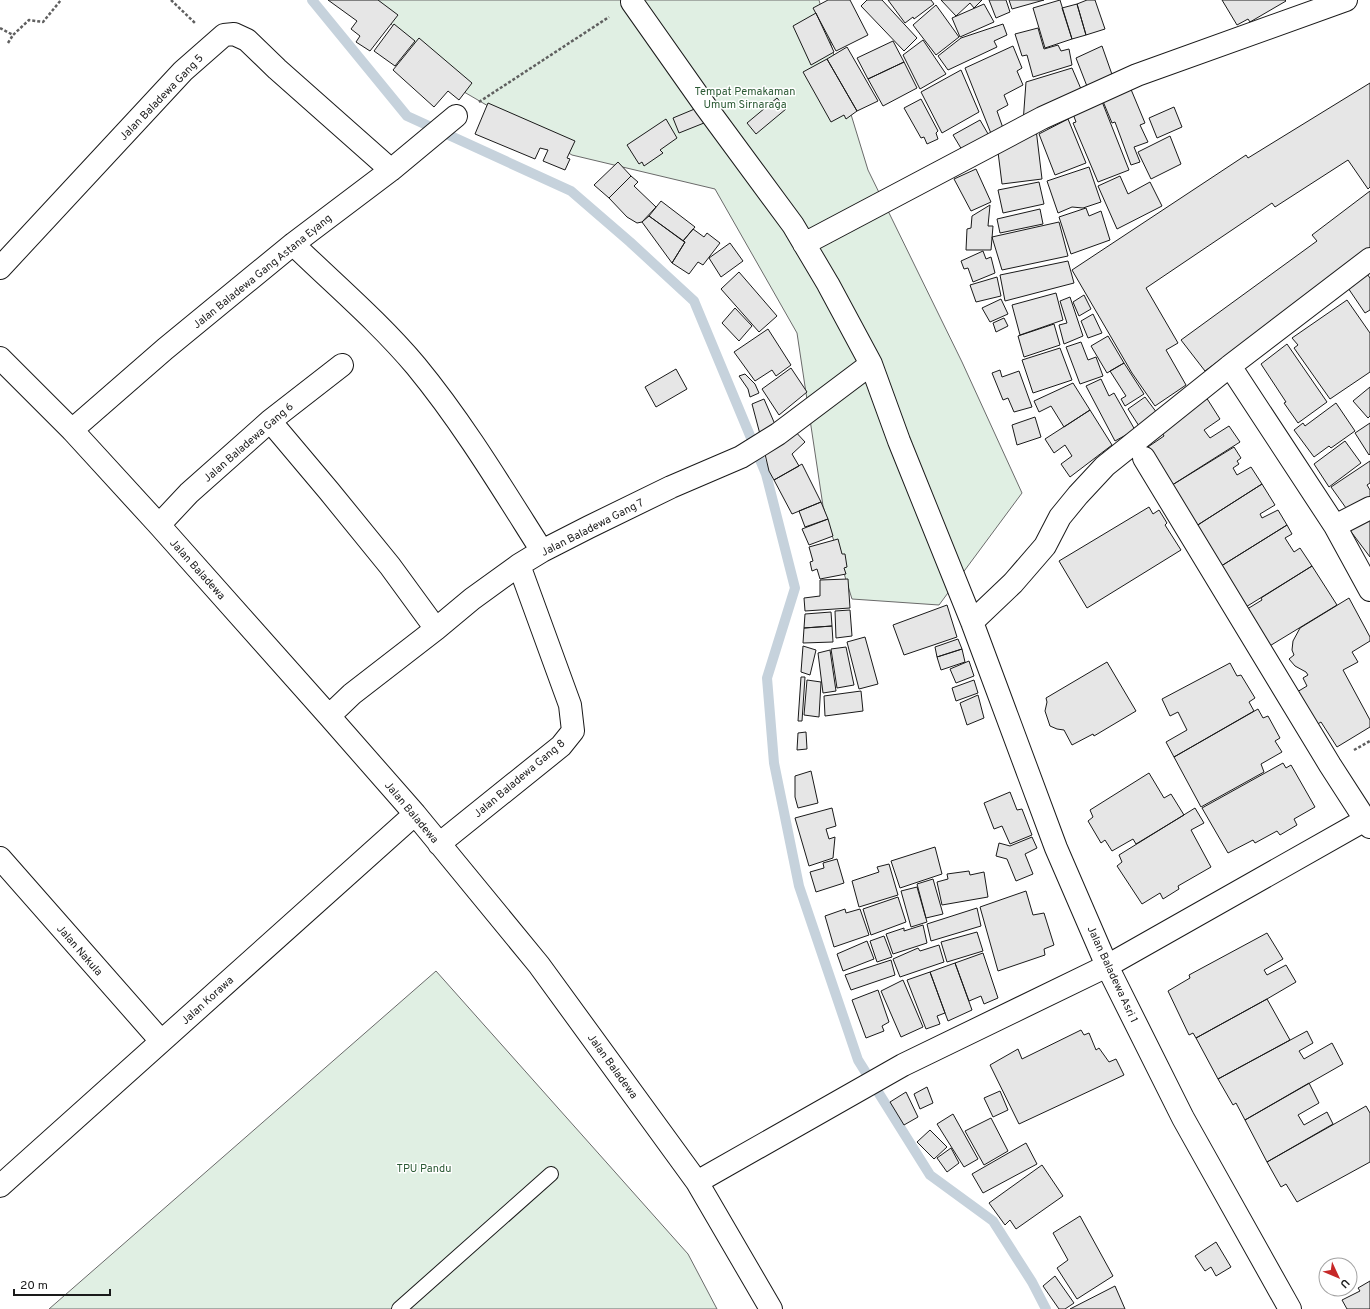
<svg xmlns="http://www.w3.org/2000/svg" width="1370" height="1309" font-family="Overpass,sans-serif">
	<rect width="100%" height="100%" fill="#fff"/>
	<path fill="#e0efe3" stroke="#6a6a6a" d="M368,0H819L842,85L868,170L962,362L1022,493L939,605L852,599L823,506L797,333L715,189L572,155L447,82Z
		M436,971L688,1254L717,1309H49Z"/>
	<g fill="none" stroke-linecap="round" stroke-linejoin="round">
		<path stroke="#c6d2dc" stroke-width="10" d="M312,0L407,116L571,191L630,242L694,301L766,474L795,588L767,678L774,763L799,886L858,1060L930,1175L993,1221L1032,1282L1046,1309"/>
	</g>
	<path fill="#e6e6e6" stroke="#1a1a1a" d="M328,0H378L398,15L370,51L356,42L360,36L351,29L357,21Z
		M828,0H850L868,35L836,51L813,8Z
		M867,0H882L917,38L904,51L861,6Z
		M888,0H931L934,4L914,19L913,17L905,23Z
		M941,0H982L974,8L970,3L956,16Z
		M989,0H1006L1010,12L996,18Z
		M1009,0H1044L1012,9Z
		M1060,0L1072,39L1045,48L1033,8Z
		M1087,0H1095L1105,29L1086,35L1077,4Z
		M1222,0H1285L1286,1L1250,22L1248,19L1237,25Z
		M984,4L994,22L960,37L952,18Z
		M1077,4L1086,35L1072,39L1062,8Z
		M936,5L959,37L936,55L913,25Z
		M816,13L834,52L811,65L793,26Z
		M394,24L415,41L395,66L374,51Z
		M1003,24L1007,35L994,41L997,47L948,70L938,56L961,38Z
		M1038,28L1044,49L1058,45L1061,51L1069,49L1072,65L1033,77L1027,55L1022,56L1015,34Z
		M419,38L472,83L459,100L448,91L434,107L393,70Z
		M923,40L946,74L920,89L903,55Z
		M893,41L904,62L868,79L857,58Z
		M1013,46L1022,68L1017,71L1023,85L1004,95L1008,105L997,111L1004,131L992,136L965,68Z
		M1102,46L1115,83L1090,94L1076,58Z
		M847,47L878,101L857,111L827,59Z
		M827,59L857,111L846,119L844,115L831,122L803,72Z
		M904,62L917,88L883,106L868,79Z
		M1072,68L1084,96L1023,123L1026,82Z
		M961,70L979,112L942,133L921,92Z
		M1370,83V187L1368,189L1348,160L1275,207L1272,203L1146,288L1178,343L1166,350L1186,385L1155,406L1132,373L1072,270L1246,155L1248,158Z
		M1130,87L1145,123L1140,125L1148,142L1134,147L1140,162L1131,165L1115,122L1112,123L1102,99Z
		M777,98L786,109L756,134L747,123Z
		M921,99L938,131L936,133L938,139L927,144L924,137L921,138L904,108Z
		M1101,99L1129,170L1098,182L1073,123L1076,122L1072,111Z
		M488,103L575,141L567,158L570,159L565,170L543,161L548,150L540,148L535,159L475,134Z
		M1174,107L1182,127L1157,138L1149,118Z
		M697,108L704,123L679,133L673,118Z
		M666,119L677,138L660,150L663,153L644,166L642,162L639,164L627,145Z
		M1068,119L1086,163L1055,175L1039,134Z
		M980,120L991,139L965,155L953,135Z
		M1036,129L1042,179L1002,184L998,152Z
		M1170,136L1181,164L1151,179L1138,152Z
		M618,162L631,176L609,198L594,185Z
		M1089,167L1101,202L1083,208L1072,207L1058,213L1047,181Z
		M976,169L991,202L971,211L954,179Z
		M631,176L638,182L634,186L656,207L642,222L637,223L627,217L609,198Z
		M1120,176L1128,194L1150,182L1162,206L1117,229L1098,186Z
		M1039,182L1044,204L1003,213L998,190Z
		M1370,191V250L1205,371L1181,340L1317,241L1312,235Z
		M661,201L695,227L683,241L649,216Z
		M990,205L988,226H993L991,250H966L967,229L971,228L972,216Z
		M1086,208L1089,216L1101,211L1110,240L1071,254L1059,217Z
		M1040,209L1043,224L1000,233L997,219Z
		M649,216L685,242L672,263L642,222Z
		M1059,222L1068,256L1002,270L992,237Z
		M693,229L704,237L707,233L720,243L703,265L698,262L689,274L672,263L685,242L683,241Z
		M730,243L743,261L721,277L709,258Z
		M983,251L986,259L991,257L995,273L973,282L968,268L964,269L961,261Z
		M1068,261L1074,283L1005,301L1000,275Z
		M1365,271L1370,278V310L1365,313L1346,285Z
		M739,272L777,316L759,332L721,289Z
		M997,277L1001,296L976,302L970,285Z
		M1056,293L1063,320L1020,335L1012,305Z
		M1084,295L1091,309L1079,316L1073,302Z
		M1070,297L1083,336L1064,344L1059,325L1067,323L1060,301Z
		M1001,299L1008,314L990,322L982,308Z
		M1347,300L1370,333V372L1330,399L1294,348L1298,345L1292,338Z
		M735,308L752,326L739,341L722,323Z
		M1093,314L1102,333L1088,338L1081,321Z
		M1004,318L1008,326L996,332L993,323Z
		M1054,324L1060,345L1024,357L1018,336Z
		M768,329L791,365L776,376L772,370L755,381L734,352Z
		M1108,336L1124,363L1107,373L1091,346Z
		M1081,342L1088,360L1096,357L1103,376L1080,384L1066,347Z
		M1287,344L1327,402L1298,423L1284,403L1286,402L1261,364Z
		M1060,348L1072,380L1033,393L1022,360Z
		M1124,363L1144,394L1125,406L1121,399L1126,396L1110,371Z
		M791,368L807,392L779,415L762,389Z
		M676,369L687,389L656,407L645,387Z
		M1000,370L1002,377L1019,371L1032,407L1014,412L1008,398L1003,400L992,373Z
		M745,374L755,384L759,393L750,397L748,389L739,376Z
		M1101,379L1109,396L1114,393L1135,430L1115,441L1086,386Z
		M1073,383L1090,410L1064,427L1051,406L1039,412L1034,401Z
		M1370,387V416L1368,418L1353,401Z
		M1145,397L1157,413L1139,426L1128,409Z
		M1206,397L1220,419L1204,430L1210,438L1229,426L1240,442L1169,487L1145,449L1164,436L1160,429Z
		M764,399L777,429L761,438L752,404Z
		M1336,403L1355,431L1331,448L1329,446L1314,457L1294,430L1303,423L1305,426Z
		M1090,410L1112,445L1070,477L1061,464L1072,456L1065,445L1054,453L1045,439Z
		M1035,417L1041,437L1017,445L1012,425Z
		M1370,423V454L1369,455L1355,433Z
		M793,429L805,442L792,454L799,466L774,480L769,471L765,454Z
		M1345,441L1361,463L1329,487L1314,464Z
		M1234,447L1241,458L1237,461L1239,464L1233,468L1237,475L1251,467L1262,484L1193,528L1169,487Z
		M1370,461V483L1367,485L1370,490V503L1351,515L1331,487Z
		M802,464L821,502L792,514L774,480Z
		M1262,484L1275,505L1260,514L1262,518L1278,510L1287,525L1218,568L1193,528Z
		M821,502L828,519L805,527L799,511Z
		M1149,507L1153,514L1159,510L1167,523L1165,525L1181,550L1087,608L1059,561Z
		M1370,514V557L1349,529Z
		M828,519L833,536L809,545L802,529Z
		M1287,525L1292,534L1285,538L1294,552L1300,548L1312,566L1241,610L1218,568Z
		M838,539L842,554H845L847,567L844,568L846,574L820,579L817,569L812,571L810,562L813,561L809,547Z
		M1312,566L1337,605L1268,647L1244,611L1262,600L1261,598Z
		M848,579L850,608L805,611L804,598L820,596V580Z
		M1349,598L1370,637V641L1352,652L1358,662L1343,670L1370,720V727L1337,747L1321,722L1311,728L1292,695L1307,686L1303,678L1308,675L1306,672L1295,666L1289,659L1294,655L1292,650L1293,641L1300,628Z
		M947,605L957,637L904,655L893,625Z
		M850,610L852,636L836,638L835,611Z
		M831,612L832,626L804,628L805,614Z
		M832,626L833,642L803,643L804,628Z
		M865,637L878,684L859,689L847,642Z
		M958,639L962,649L937,657L935,647Z
		M803,646L816,650L810,675L801,672Z
		M846,647L854,685L837,688L831,649Z
		M962,649L965,662L941,670L937,657Z
		M830,650L836,691L823,693L818,653Z
		M969,661L974,676L956,683L950,669Z
		M1107,662L1136,711L1094,736L1093,734L1072,745L1064,730L1057,729L1050,726L1045,711L1047,702L1046,698Z
		M1230,663L1237,676L1241,675L1255,698L1249,702L1254,711L1174,757L1166,742L1187,730L1178,712L1170,716L1162,699Z
		M801,677H805L802,721H798Z
		M807,680L821,682L819,717L804,715Z
		M974,680L978,693L956,701L952,688Z
		M861,691L863,711L825,716L824,696Z
		M978,695L984,718L967,725L960,703Z
		M1258,709L1263,718L1268,716L1280,738L1275,741L1282,752L1261,764L1264,772L1201,807L1174,757Z
		M806,732L807,749L797,750L798,733Z
		M1283,763L1286,768L1291,765L1315,807L1294,819L1297,825L1280,835L1277,831L1255,843L1253,840L1228,853L1202,808Z
		M811,771L818,803L798,808L795,797V776Z
		M1149,773L1164,798L1171,794L1184,815L1136,844L1133,839L1112,851L1105,840L1101,843L1088,821L1093,817L1090,810Z
		M1010,792L1017,810L1022,809L1032,835L1010,844L1002,826L994,829L984,803Z
		M832,808L836,826L826,829L829,839L835,837L833,858L809,866L795,818Z
		M1195,808L1204,823L1191,830L1211,867L1178,886L1179,889L1163,899L1160,893L1142,904L1117,866L1122,862L1119,855Z
		M1032,837L1037,848L1025,854L1033,874L1016,881L1007,859L996,856L999,843L1010,846Z
		M935,847L942,874L900,888L891,861Z
		M837,859L844,883L816,892L810,872L824,868L823,863Z
		M889,864L898,895L859,907L852,881L879,872L877,867Z
		M969,871L970,875L984,872L988,897L942,905L937,882L948,879L947,874Z
		M933,879L943,914L926,918L917,884Z
		M917,887L927,922L911,927L901,891Z
		M1026,891L1033,915L1044,913L1054,945L1044,949L1045,955L998,971L980,907Z
		M898,897L906,922L871,935L863,909Z
		M977,908L981,926L931,941L927,924Z
		M845,909L846,913L860,909L869,935L834,947L825,916Z
		M923,925L927,943L893,954L886,934L904,928V931Z
		M977,932L983,951L947,962L941,942Z
		M1267,933L1283,959L1264,970L1267,975L1286,965L1296,982L1267,999L1196,1038L1193,1033L1189,1035L1168,991L1190,978L1189,975Z
		M884,936L892,957L877,962L870,941Z
		M867,941L874,959L843,971L837,954Z
		M939,945L944,962L900,977L893,959L918,948L920,951Z
		M983,953L998,998L984,1004L981,996L969,1001L955,963Z
		M891,960L895,975L851,990L845,975Z
		M955,963L972,1010L948,1021L930,972Z
		M930,972L945,1013L937,1016L940,1024L926,1029L907,980Z
		M903,980L923,1027L901,1037L881,991Z
		M878,990L889,1022L882,1026L884,1031L866,1038L852,1000Z
		M1267,999L1290,1040L1218,1079L1196,1038Z
		M1081,1030L1084,1035L1089,1033L1096,1050L1099,1048L1109,1062L1116,1059L1124,1075L1019,1124L990,1065L1018,1049L1022,1059Z
		M1307,1031L1313,1043L1299,1051L1304,1059L1332,1043L1343,1064L1245,1120L1236,1103L1233,1105L1218,1079Z
		M1309,1083L1319,1103L1298,1115L1304,1125L1327,1112L1333,1124L1267,1162L1245,1120Z
		M927,1087L933,1103L920,1109L914,1094Z
		M1000,1091L1008,1110L993,1117L984,1098Z
		M906,1092L918,1117L904,1125L890,1102Z
		M1366,1106L1370,1113V1162L1297,1202L1286,1184L1281,1187L1267,1162Z
		M953,1114L978,1159L964,1167L937,1124Z
		M991,1118L1008,1151L984,1165L965,1131Z
		M930,1130L947,1147L934,1159L917,1142Z
		M1026,1143L1037,1164L983,1193L972,1174Z
		M951,1148L959,1163L947,1172L937,1158Z
		M1042,1165L1063,1196L1016,1229L1010,1220L1005,1225L989,1203Z
		M1080,1216L1113,1276L1077,1299L1057,1268L1068,1260L1053,1233Z
		M1216,1242L1231,1267L1216,1276L1211,1267L1205,1271L1195,1256Z
		M1055,1276L1074,1303L1065,1309H1059L1043,1286Z
		M1370,1281V1309H1347L1342,1300L1360,1291L1358,1288Z
		M1115,1286L1125,1309H1070Z"/>
	<g fill="none" stroke-linecap="round" stroke-linejoin="round">
		<g stroke="#1a1a1a" stroke-width="16">
			<path id="service" d="M399,1309L551,1174"/>
		</g>
		<g stroke="#1a1a1a" stroke-width="24">
			<path id="minor" d="M632,2L706,107L793,225L828,284L871,364L899,441L972,622L1056,848L1107,966L1183,1118L1290,1309
				M293,244C334,284 379,322 416,366C463,423 502,488 542,551
				M804,244L1042,118L1137,75L1346,0
				M0,268L183,71L224,35L234,34L247,40L277,69L391,170
				M0,358L72,430L159,525L329,716L415,814L539,965L697,1182L771,1309
				M1230,366L1335,526L1370,590
				M270,421L329,491L390,566L436,629
				M72,430L165,349L293,244L391,170L456,116
				M1144,458L1330,765L1370,827
				M159,525L189,493L270,421L342,365
				M1335,526L1370,508
				M972,622L1013,583L1045,546L1060,517L1078,495L1105,466L1230,366L1370,259
				M329,716L352,694L436,629L472,599L519,565L542,551L589,527L671,487L741,457L778,434L871,364
				M439,844L561,746L573,731L570,705L519,565
				M0,858L161,1041
				M697,1182L903,1065L1107,966L1365,820
				M0,1186L415,814"/>
		</g>
		<path stroke="#5f5f5f" stroke-width="2.5" stroke-dasharray="3 2" stroke-linecap="butt" d="M171,0L195,23
			M0,28L13,35L29,20L43,22L61,0
			M8,43L13,35
			M479,102L609,17
			M1354,750L1370,741"/>
		<use href="#service" stroke="#fff" stroke-width="14"/>
		<use href="#minor" stroke="#fff" stroke-width="22"/>
	</g>
	<g text-anchor="middle" stroke-width="3" stroke-linejoin="round" paint-order="stroke">
		<g font-size="11" fill="#2b5a34" stroke="#fff">
			<text x="745" y="95">Tempat Pemakaman<tspan x="745" dy="13">Umum Sirnaraga</tspan></text>
			<text x="424" y="1172">TPU Pandu</text>
		</g>
		<g font-size="11" fill="#1a1a1a" stroke="#fff">
			<text transform="translate(161 97) rotate(-46)" y="4">Jalan Baladewa Gang 5</text>
			<text transform="translate(262 271) rotate(-39)" y="4">Jalan Baladewa Gang Astana Eyang</text>
			<text transform="translate(248 442) rotate(-41)" y="4">Jalan Baladewa Gang 6</text>
			<text transform="translate(592 527) rotate(-27)" y="4">Jalan Baladewa Gang 7</text>
			<text transform="translate(198 569) rotate(48)" y="4">Jalan Baladewa</text>
			<text transform="translate(519 778) rotate(-40)" y="4">Jalan Baladewa Gang 8</text>
			<text transform="translate(412 812) rotate(50)" y="4">Jalan Baladewa</text>
			<text transform="translate(80 950) rotate(49)" y="4">Jalan Nakula</text>
			<text transform="translate(1113 974) rotate(65)" y="4">Jalan Baladewa Asri 1</text>
			<text transform="translate(207 1000) rotate(-42)" y="4">Jalan Korawa</text>
			<text transform="translate(613 1066) rotate(54)" y="4">Jalan Baladewa</text>
		</g>
	</g>
	<g transform="translate(1338 1277) rotate(134)"><circle r="19" fill="#ffffff" stroke="#a3a3a3"/>
	<path d="M0-3L7 15L0 10L-7 15Z" fill="#c62828"/>
	<text y="-6" font-size="11" font-weight="bold" text-anchor="middle" fill="#1a1a1a">U</text>
	</g>
	<path d="M14 1289v6h96v-6" fill="none" stroke="#1a1a1a" stroke-width="2"/>
	<text x="20" y="1289" font-size="12" fill="#1a1a1a" stroke="#ffffff" stroke-width="3" paint-order="stroke">20 m</text>
</svg>
